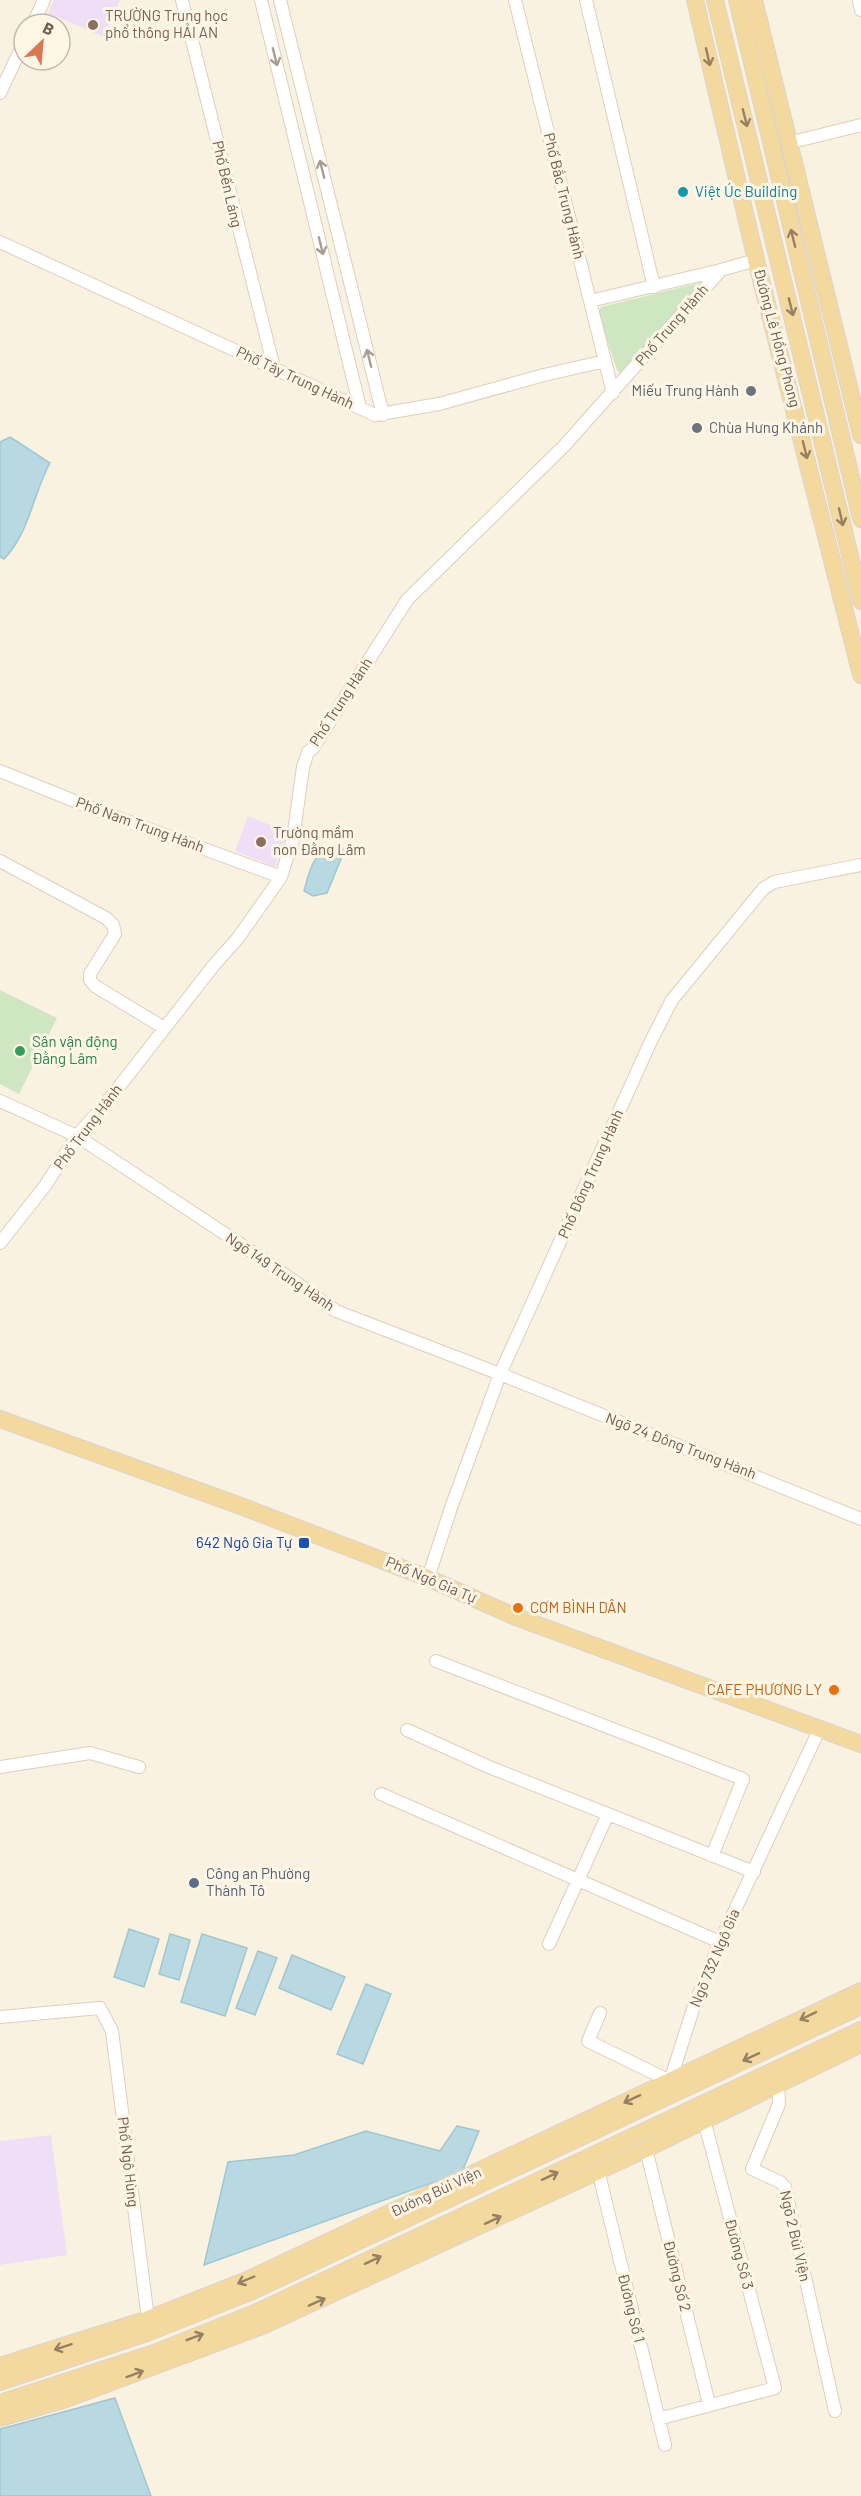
<svg xmlns="http://www.w3.org/2000/svg" width="861" height="2496" font-family="Barlow,sans-serif">
	<rect width="100%" height="100%" fill="#faf2e1"/>
	<path fill="#efdff6" d="M54,0H120L104,37L48,13Z
		M248,816L288,832L275,867L235,851Z
		M51,2135L67,2255L0,2265V2141Z"/>
	<path fill="#cee6c2" d="M703,282L621,373L617,370L598,313L601,307Z
		M0,990L57,1018L19,1094L0,1084Z"/>
	<path fill="#b8d9e1" stroke="#9fc7d2" stroke-width="1.5" d="M10,437L50,463C33,494 29,534 4,559L0,557V442Z
		M328,846L343,849L341,859L327,893L313,896L304,891C309,872 312,858 328,846Z
		M129,1929L159,1939L144,1987L114,1977Z
		M170,1934L190,1940L179,1980L159,1974Z
		M202,1934L247,1948L225,2016L181,2002Z
		M258,1951L277,1958L255,2015L236,2008Z
		M292,1955L345,1977L331,2010L279,1988Z
		M366,1984L391,1994L363,2064L337,2054Z
		M457,2126L479,2131L462,2172L204,2265L228,2162L294,2155L366,2131L440,2151Z
		M115,2398L151,2496H0V2429Z"/>
	<g fill="none" stroke-linecap="round" stroke-linejoin="round">
		<g stroke="#ddcfbe" stroke-width="14">
			<path id="minor" d="M182,0L274,368
				M261,0L360,408
				M280,0L383,415
				M515,0L613,393
				M586,0L654,287
				M859,0L861,10
				M33,24L44,0
				M0,93L24,42
				M788,143L861,125
				M0,242L375,415L439,404L544,375L605,361
				M590,301L721,270
				M0,771L97,810L281,877
				M0,861L106,918L113,925L115,934L90,974V980L95,986L164,1028
				M0,1101L77,1136L260,1257L336,1311L500,1374L861,1519
				M0,1243L45,1186L77,1136L111,1097L214,965L238,938L281,877L293,839L303,767L308,752L313,748L407,600L564,446L721,270L756,260
				M428,1578L452,1505L500,1374L651,1041L672,1000L763,889L774,882L861,865
				M436,1661L743,1779L712,1856
				M407,1730L489,1767L754,1872
				M0,1767L90,1753L139,1767
				M381,1794L720,1942
				M549,1944L608,1814
				M600,2013L588,2041L670,2081L694,2006L720,1942L820,1728
				M0,2017L100,2008L112,2031L148,2319
				M778,2083L779,2104L752,2169L780,2182L785,2187L835,2411
				M646,2149L709,2404
				M598,2170L665,2445
				M658,2419L775,2388L704,2120"/>
		</g>
		<g stroke="#dad4d0" stroke-width="18">
			<path id="major" d="M695,0L756,260L861,675
				M715,0L861,601
				M737,0L861,519
				M754,0L861,435
				M0,1419L238,1505L428,1578L516,1617L861,1744
				M0,2366L148,2319L247,2280L861,1991
				M0,2382L147,2333L248,2293L861,2006
				M0,2403L154,2353L257,2312L861,2030
				M0,2418L63,2400L262,2326L646,2149L861,2044"/>
		</g>
		<use href="#minor" stroke="#fff" stroke-width="12"/>
		<use href="#major" stroke="#f4d99f" stroke-width="16"/>
	</g>
	<defs><path id="oneway-shaft" d="M-6 0H5M1.5-3L5.5 0L1.5 3" fill="none" stroke-width="1.6" stroke-linecap="round" stroke-linejoin="round" transform="scale(1.5)"/></defs>
	<g stroke="#a99c93">
		<use href="#oneway-shaft" transform="translate(275 57) rotate(76)"/>
		<use href="#oneway-shaft" transform="translate(322 169) rotate(-104)"/>
		<use href="#oneway-shaft" transform="translate(321 246) rotate(76)"/>
		<use href="#oneway-shaft" transform="translate(369 358) rotate(-104)"/>
	</g>
	<g stroke="#978064">
		<use href="#oneway-shaft" transform="translate(708 57) rotate(77)"/>
		<use href="#oneway-shaft" transform="translate(745 118) rotate(76)"/>
		<use href="#oneway-shaft" transform="translate(793 238) rotate(-104)"/>
		<use href="#oneway-shaft" transform="translate(791 307) rotate(76)"/>
		<use href="#oneway-shaft" transform="translate(805 450) rotate(76)"/>
		<use href="#oneway-shaft" transform="translate(841 517) rotate(77)"/>
		<use href="#oneway-shaft" transform="translate(808 2016) rotate(154)"/>
		<use href="#oneway-shaft" transform="translate(751 2057) rotate(155)"/>
		<use href="#oneway-shaft" transform="translate(632 2099) rotate(155)"/>
		<use href="#oneway-shaft" transform="translate(550 2176) rotate(-25)"/>
		<use href="#oneway-shaft" transform="translate(493 2220) rotate(-25)"/>
		<use href="#oneway-shaft" transform="translate(373 2260) rotate(-25)"/>
		<use href="#oneway-shaft" transform="translate(246 2280) rotate(157)"/>
		<use href="#oneway-shaft" transform="translate(317 2302) rotate(-24)"/>
		<use href="#oneway-shaft" transform="translate(195 2337) rotate(-21)"/>
		<use href="#oneway-shaft" transform="translate(63 2347) rotate(162)"/>
		<use href="#oneway-shaft" transform="translate(135 2374) rotate(-20)"/>
	</g>
	<g fill="#8d6e63" stroke="#fdf6e7" stroke-width="2">
		<circle cx="93" cy="25" r="6"/>
		<circle cx="261" cy="842" r="6"/>
	</g>
	<circle fill="#0f9aa8" stroke="#fdf6e7" stroke-width="2" cx="683" cy="192" r="6"/>
	<g fill="#6b7280" stroke="#fdf6e7" stroke-width="2">
		<circle cx="751" cy="391" r="6"/>
		<circle cx="697" cy="428" r="6"/>
	</g>
	<circle fill="#2e9e5b" stroke="#fdf6e7" stroke-width="2" cx="20" cy="1051" r="6"/>
	<rect fill="#1a4fb4" stroke="#fdf6e7" stroke-width="2" x="298" y="1537" width="12" height="12" rx="3"/>
	<g fill="#e8710a" stroke="#fdf6e7" stroke-width="2">
		<circle cx="518" cy="1608" r="6"/>
		<circle cx="834" cy="1690" r="6"/>
	</g>
	<circle fill="#5c6f8a" stroke="#fdf6e7" stroke-width="2" cx="194" cy="1883" r="6"/>
	<g text-anchor="middle" stroke-width="6" stroke-linejoin="round" paint-order="stroke">
		<g font-size="15" fill="#785e54" stroke="#fdf6e7" text-anchor="start">
			<text x="105" y="21">TRƯỜNG Trung học<tspan x="105" dy="17">phổ thông HẢI AN</tspan></text>
			<text x="273" y="838">Trường mầm<tspan x="273" dy="17">non Đằng Lâm</tspan></text>
		</g>
		<g font-size="15" fill="#6f5a4b" stroke="#fdf6e7">
			<text transform="translate(227 184) rotate(77)" y="5">Phố Bến Láng</text>
			<text transform="translate(564 196) rotate(76)" y="5">Phố Bắc Trung Hành</text>
			<text transform="translate(672 325) rotate(-49)" y="5">Phố Trung Hành</text>
			<text transform="translate(777 338) rotate(75)" y="5">Đường Lê Hồng Phong</text>
			<text transform="translate(295 378) rotate(25)" y="5">Phố Tây Trung Hành</text>
			<text transform="translate(341 702) rotate(-57)" y="5">Phố Trung Hành</text>
			<text transform="translate(140 825) rotate(20)" y="5">Phố Nam Trung Hành</text>
			<text transform="translate(88 1127) rotate(-53)" y="5">Phố Trung Hành</text>
			<text transform="translate(591 1174) rotate(-66)" y="5">Phố Đông Trung Hành</text>
			<text transform="translate(280 1272) rotate(34)" y="5">Ngõ 149 Trung Hành</text>
			<text transform="translate(681 1446) rotate(21)" y="5">Ngõ 24 Đông Trung Hành</text>
			<text transform="translate(431 1580) rotate(23)" y="5">Phố Ngô Gia Tự</text>
			<text transform="translate(715 1958) rotate(-67)" y="5">Ngõ 732 Ngô Gia</text>
			<text transform="translate(128 2162) rotate(83)" y="5">Phố Ngô Hùng</text>
			<text transform="translate(436 2192) rotate(-25)" y="5">Đường Bùi Viện</text>
			<text transform="translate(795 2236) rotate(77)" y="5">Ngõ 2 Bùi Viện</text>
			<text transform="translate(739 2254) rotate(75)" y="5">Đường Số 3</text>
			<text transform="translate(677 2276) rotate(76)" y="5">Đường Số 2</text>
			<text transform="translate(631 2308) rotate(76)" y="5">Đường Số 1</text>
		</g>
		<g font-size="15" fill="#0d838f" stroke="#fdf6e7" text-anchor="start">
			<text x="695" y="197">Việt Úc Building</text>
		</g>
		<g font-size="15" fill="#5b616d" stroke="#fdf6e7" text-anchor="end">
			<text x="739" y="396">Miếu Trung Hành</text>
			<text x="709" y="433" text-anchor="start">Chùa Hưng Khánh</text>
		</g>
		<g font-size="15" fill="#27864d" stroke="#fdf6e7" text-anchor="start">
			<text x="32" y="1047">Sân vận động<tspan x="32" dy="17">Đằng Lâm</tspan></text>
		</g>
		<g font-size="15" fill="#164399" stroke="#fdf6e7" text-anchor="end">
			<text x="292" y="1548">642 Ngô Gia Tự</text>
		</g>
		<g font-size="15" fill="#c56008" stroke="#fdf6e7" text-anchor="start">
			<text x="530" y="1613">CƠM BÌNH DÂN</text>
			<text x="822" y="1695" text-anchor="end">CAFE PHƯƠNG LY</text>
		</g>
		<g font-size="15" fill="#4e5e75" stroke="#fdf6e7" text-anchor="start">
			<text x="206" y="1879">Công an Phường<tspan x="206" dy="17">Thành Tô</tspan></text>
		</g>
	</g>
	<g transform="translate(42 42) rotate(26)"><circle r="28" fill="#fdf6e7" stroke="#c4b8a9" stroke-width="1.5"/>
	<path d="M0-4.5L10 22L0 15L-10 22Z" fill="#da7750"/>
	<text y="-9" font-size="16" font-weight="bold" text-anchor="middle" fill="#6f5a4b">B</text>
	</g>
</svg>
